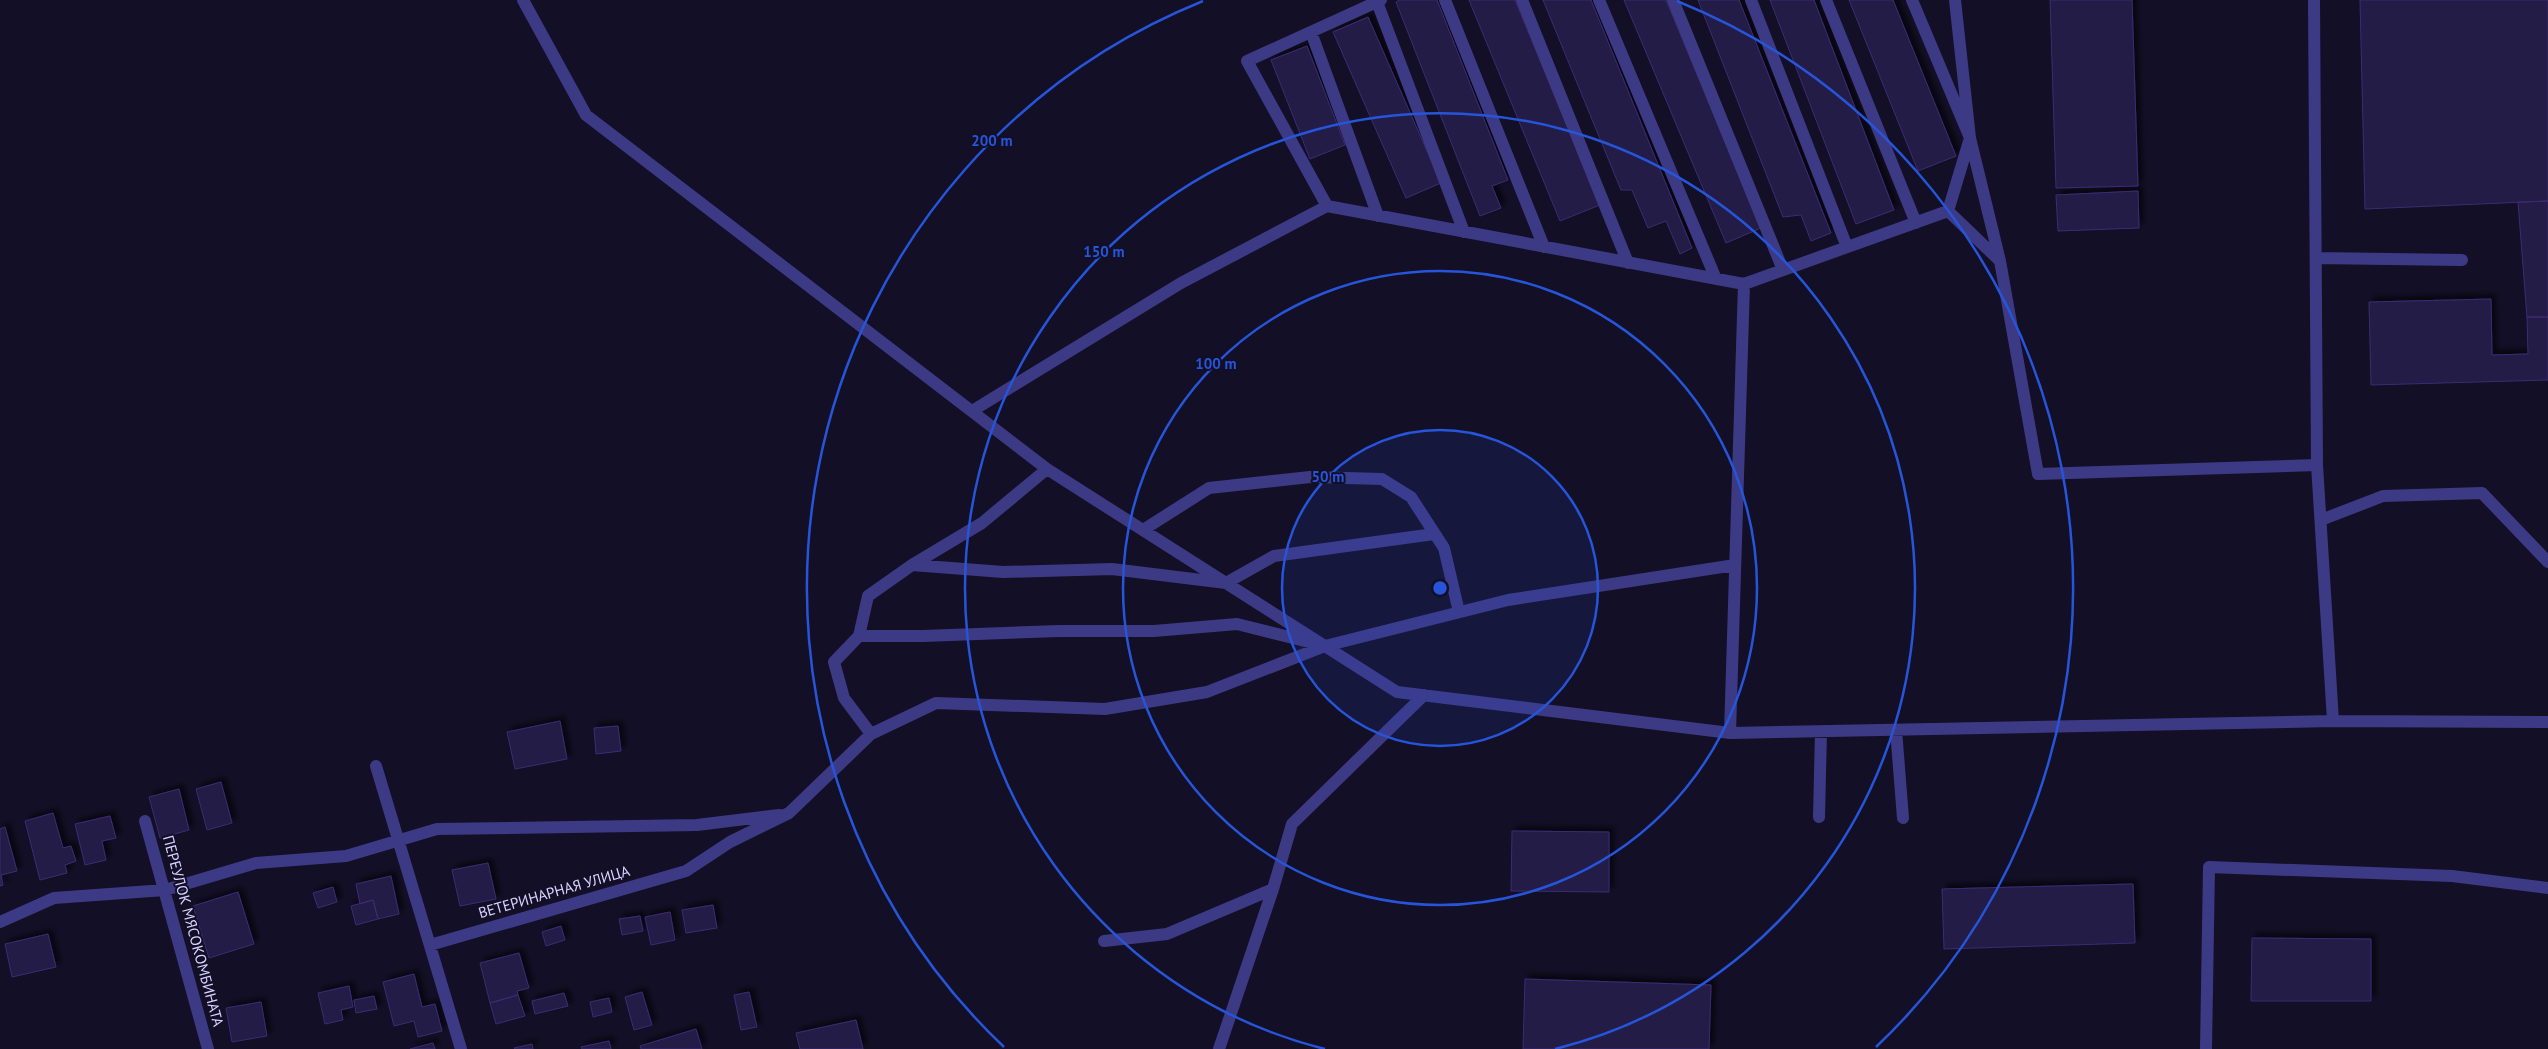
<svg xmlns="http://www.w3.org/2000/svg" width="2548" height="1049" font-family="'PT Sans',sans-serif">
	<defs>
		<filter id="shadow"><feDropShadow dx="4.5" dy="-4.5" stdDeviation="2.5" flood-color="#0009"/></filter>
	</defs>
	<rect width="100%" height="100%" fill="#130f26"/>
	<path fill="#241b47" stroke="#3b2d73" filter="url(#shadow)" d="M1400,0H1437L1508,180L1492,186L1501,208L1480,216L1396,2Z
		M1469,0H1515L1600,205L1560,221Z
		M1543,0H1591L1692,248L1680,254L1666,221L1648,228L1632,190H1621Z
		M1624,0H1666L1761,228L1726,243Z
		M1698,0H1739L1831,233L1811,241L1801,215L1783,217Z
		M1770,0H1814L1894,210L1856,224Z
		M1849,0H1893L1956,156L1918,171Z
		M2050,0H2132L2138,186L2056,188Z
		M2360,0H2548V201L2365,209Z
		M1368,17L1441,183L1406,198L1333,32Z
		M1307,46L1345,145L1310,159L1271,60Z
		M2138,191L2139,228L2058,231L2056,195Z
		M2548,201V317H2527L2518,202Z
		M2491,299L2492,355L2528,354L2527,317H2548V380L2371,385L2369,302Z
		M560,721L567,759L515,769L507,732Z
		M618,726L621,751L596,754L594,728Z
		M221,782L232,823L207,830L196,789Z
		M179,789L189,830L160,838L149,797Z
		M53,813L63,848L71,846L76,861L65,865L67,873L40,880L25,821Z
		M110,816L116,838L102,841L106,860L85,865L75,824Z
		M5,827L17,871L1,875L3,885L0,886V829Z
		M1512,831L1609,832V892L1511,891Z
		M488,863L496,899L460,906L452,870Z
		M391,876L399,914L378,919L373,900L360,904L356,884Z
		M2133,884L2135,943L1944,949L1942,889Z
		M333,887L337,902L318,908L313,893Z
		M238,892L254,944L209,958L193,906Z
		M373,900L378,919L356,925L351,906Z
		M713,905L717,928L686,933L682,910Z
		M670,912L675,940L651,945L645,917Z
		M640,916L643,931L622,935L619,919Z
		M561,926L565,940L546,946L542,932Z
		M48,934L56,967L12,977L5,944Z
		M2252,938L2371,939V1001H2251Z
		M519,953L529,988L517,991L518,995L490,1003L480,963Z
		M414,974L422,1007L435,1004L442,1031L418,1037L414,1021L394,1026L383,982Z
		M1525,979L1711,985L1709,1049H1523Z
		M349,986L353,1007L341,1010L343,1020L325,1024L318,993Z
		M642,992L652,1025L634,1030L625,997Z
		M749,992L757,1027L741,1030L734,995Z
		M564,993L568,1006L535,1014L532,1001Z
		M518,995L525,1016L496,1024L490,1003Z
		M374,996L377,1009L356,1013L354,1000Z
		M609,998L612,1012L593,1017L590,1002Z
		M261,1002L267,1036L232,1042L226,1008Z
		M856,1020L863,1049H800L796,1033Z
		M696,1029L702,1049H641L640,1046Z
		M609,1041L611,1049H582L581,1047Z
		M433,1043L435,1049H410Z
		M532,1044L533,1049H515L514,1048Z"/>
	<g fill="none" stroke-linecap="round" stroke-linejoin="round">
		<path stroke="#3d3a85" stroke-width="12" d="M523,0L586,115L1047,469L1397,692L1730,733L2333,721
			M1381,0L1247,61L1327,206L1744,284
			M1445,0L1544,247
			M1522,0L1628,263
			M1599,0L1716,279
			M1673,0L1783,270
			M1751,0L1847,247
			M1826,0L1916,223
			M1912,0L1970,138L1948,211
			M1955,0L1970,138L2000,261L2038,474L2317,465
			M2314,0L2317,465L2333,721L2548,722
			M1377,2L1464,232
			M1311,32L1378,216
			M2316,258L2462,260
			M972,411L1181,283L1327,206
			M2321,520L2383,496L2482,493L2548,562
			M1143,530L1209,488L1310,477L1382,479L1411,497L1444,548L1459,612
			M912,565L982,523L1047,469
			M859,636L868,596L912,565L1003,572L1112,569L1226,583L1274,556L1434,534
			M1896,730L1903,818
			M1730,733L1744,284L1948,211L2000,261
			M871,734L844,698L834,662L859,636H923L1059,631H1154L1237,624L1313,643
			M376,766L461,1049
			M1819,817L1821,732
			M145,821L208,1049
			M0,922L54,898L165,890L256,863L346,856L437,829L697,825L779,815
			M1104,941L1167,934L1273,889
			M430,945L686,871L730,842L789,813L871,734L936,703L1105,709L1207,692L1325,646L1508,600L1735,565
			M1219,1049L1273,889L1292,824L1424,695
			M2206,1049L2209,867L2452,876L2548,888"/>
	</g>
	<circle cx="1440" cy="588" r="158" fill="#2655da" fill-opacity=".12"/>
	<g fill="none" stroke="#2655da" stroke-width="2.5">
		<circle cx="1440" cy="588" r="158"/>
		<circle cx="1440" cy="588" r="317"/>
		<path d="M1325 1049A475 475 0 1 1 1555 1049"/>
		<path d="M1004 1047A633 633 0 0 1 1203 1M1677 1A633 633 0 0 1 1876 1047"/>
	</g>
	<g text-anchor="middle" stroke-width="4" stroke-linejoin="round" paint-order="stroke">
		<g font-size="15" fill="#d9d4ff" stroke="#130f26">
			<text transform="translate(554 892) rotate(-16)" y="5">ВЕТЕРИНАРНАЯ УЛИЦА</text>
			<text transform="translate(193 931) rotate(75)" y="5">ПЕРЕУЛОК МЯСОКОМБИНАТА</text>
		</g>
	</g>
	<circle cx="1440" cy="588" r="8" fill="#2655da" stroke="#130f26" stroke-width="2.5"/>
	<g font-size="15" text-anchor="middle" font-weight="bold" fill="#2655da" stroke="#130f26" stroke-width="4" stroke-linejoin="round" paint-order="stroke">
		<text x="992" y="146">200 m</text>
		<text x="1104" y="257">150 m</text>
		<text x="1216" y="369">100 m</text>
		<text x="1328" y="482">50 m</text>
	</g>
</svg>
